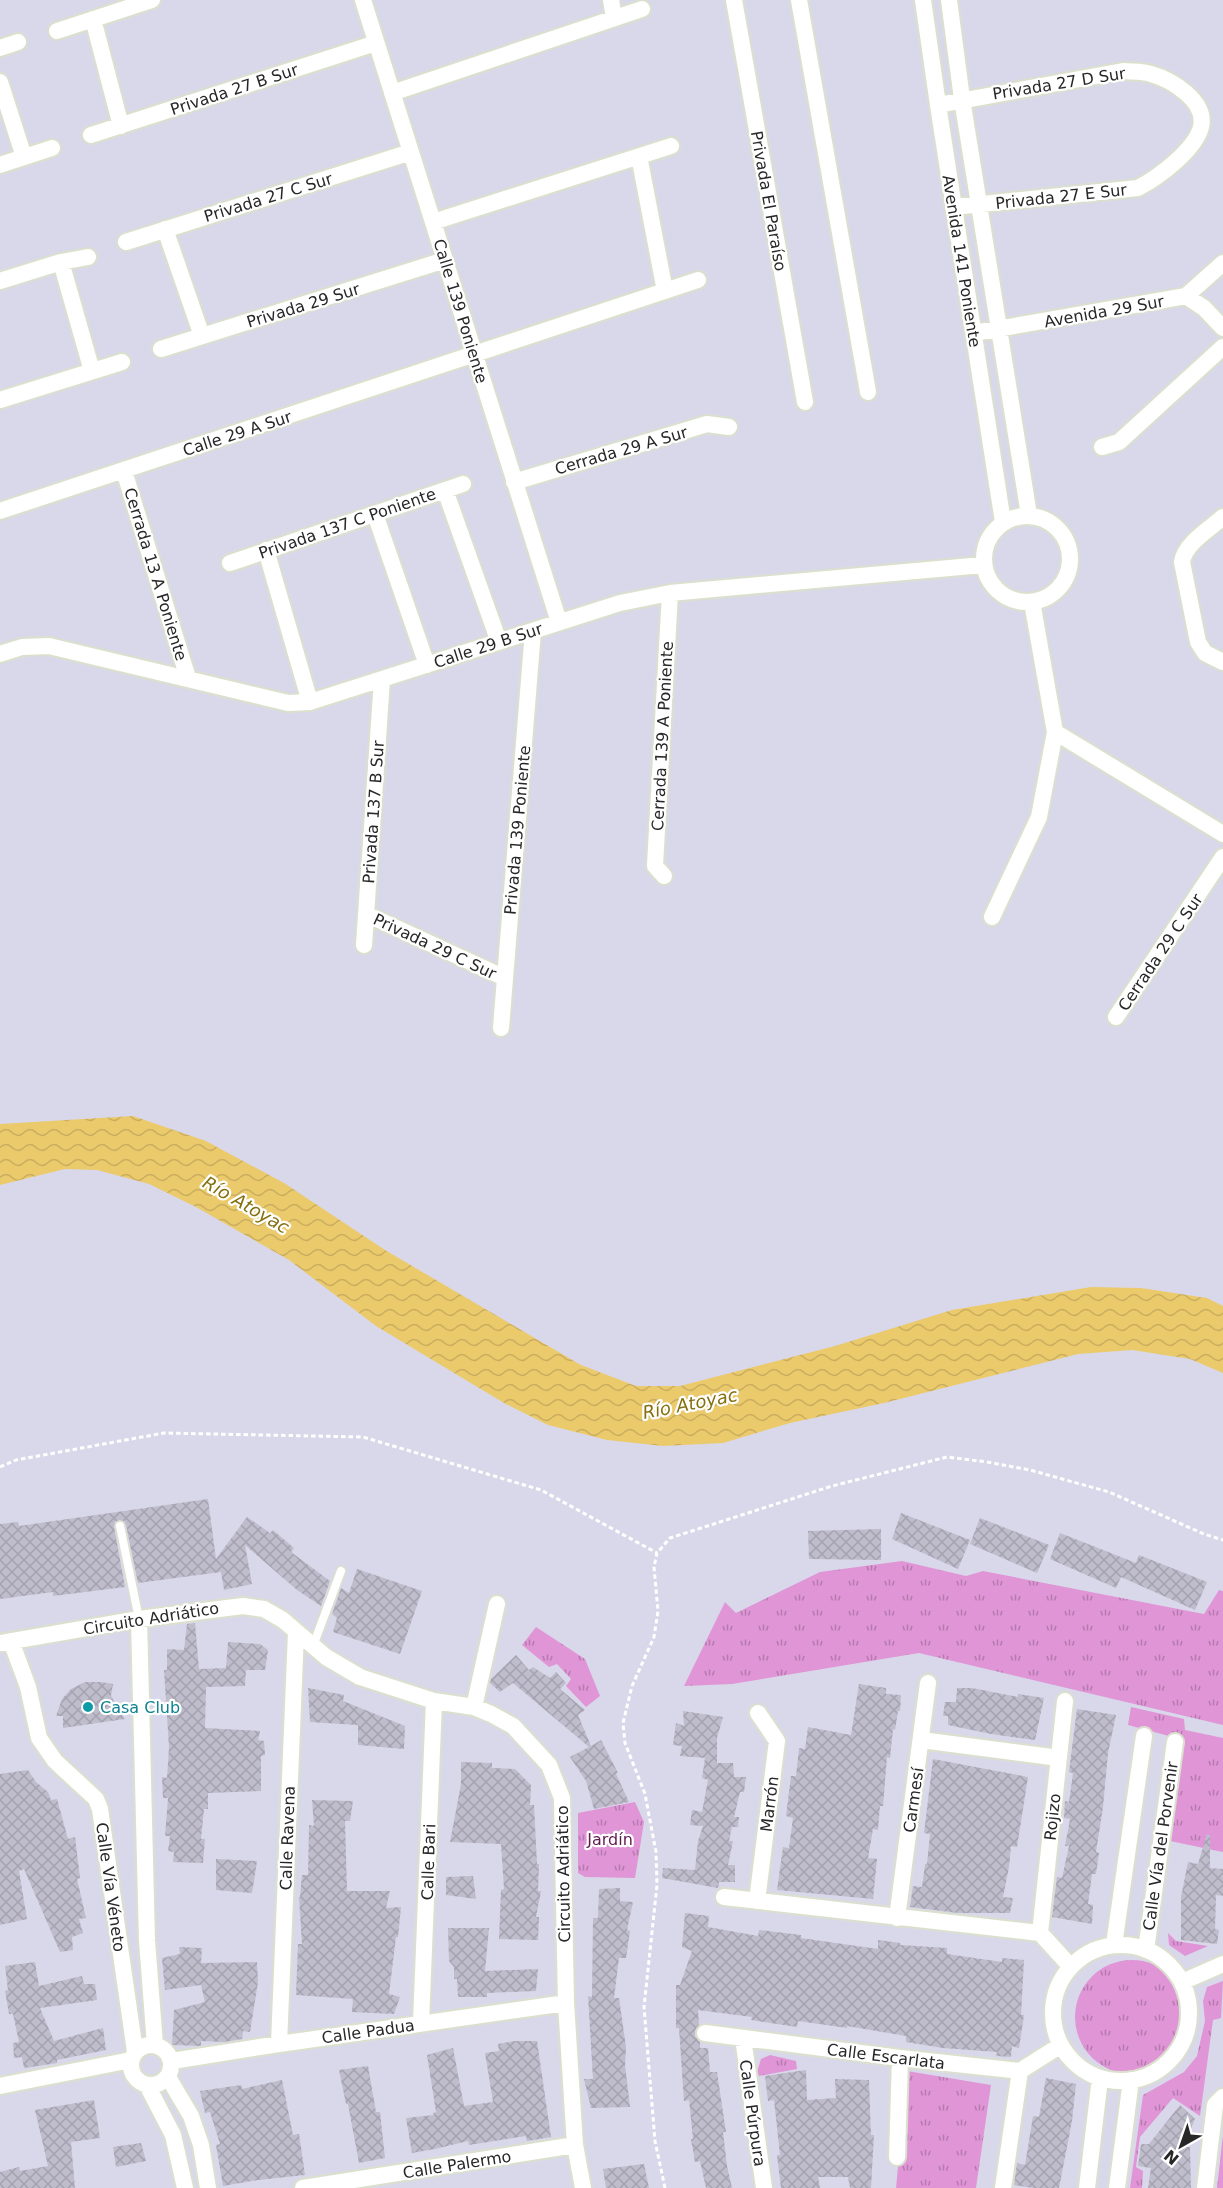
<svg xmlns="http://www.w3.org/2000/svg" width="1223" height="2188" font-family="'DejaVu Sans',sans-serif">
	<defs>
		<pattern id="park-tufts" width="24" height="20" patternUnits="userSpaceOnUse" patternTransform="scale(1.5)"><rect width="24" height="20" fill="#e095d6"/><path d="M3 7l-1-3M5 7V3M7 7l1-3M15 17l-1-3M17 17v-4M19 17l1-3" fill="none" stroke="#b67aae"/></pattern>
		<pattern id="water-waves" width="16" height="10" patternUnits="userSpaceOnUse" patternTransform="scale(1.5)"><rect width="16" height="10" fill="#ebca6c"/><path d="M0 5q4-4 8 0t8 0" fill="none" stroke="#caae5e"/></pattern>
		<pattern id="building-cross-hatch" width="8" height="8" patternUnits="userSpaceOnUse" patternTransform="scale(1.5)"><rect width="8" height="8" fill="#bfbdcc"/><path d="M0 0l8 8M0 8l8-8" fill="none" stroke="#a4a2af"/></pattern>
	</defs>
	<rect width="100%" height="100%" fill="#d9d8ea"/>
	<path fill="url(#park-tufts)" d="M902,1561L966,1576L983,1571L1204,1614L1219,1590L1223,1591V1725L919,1653L732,1684L684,1686L725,1602L736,1613L820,1572Z
		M536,1627L585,1659L600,1696L586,1707L566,1686L571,1679L557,1664L549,1667L522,1645Z
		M1131,1707L1184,1719L1185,1730L1223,1738V1852L1170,1841L1180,1739L1128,1725Z
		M635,1802L644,1822L635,1878L585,1877L578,1873V1813Z
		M1168,1933L1176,1941L1208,1946L1185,1956L1169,1945Z
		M1075 2017a57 57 0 1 1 114 0a57 57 0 1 1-114 0Z
		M1223,1981L1221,2018L1213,2020L1200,2116L1173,2098L1140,2137L1136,2167L1143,2171L1142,2188H1130L1143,2095L1184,2072L1197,2056L1205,2021L1203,2001L1207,1987Z
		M770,2055L796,2061L797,2069L759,2076L757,2072L761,2059Z
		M907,2071L991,2085L976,2188H896Z
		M1223,2135V2188H1217Z"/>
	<path fill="url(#water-waves)" d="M133,1116L206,1141L284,1183L385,1250L538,1340L581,1365L636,1386H680L835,1346L952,1310L1091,1287L1141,1288L1207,1298L1223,1306V1373L1190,1359L1132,1350L1078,1354L884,1403L790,1423L723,1443L663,1446L607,1440L548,1425L504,1403L376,1326L289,1260L196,1207L149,1184L97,1170L65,1169L0,1185V1124Z"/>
	<path fill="url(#building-cross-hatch)" d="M208,1499L216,1559L247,1517L270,1533L273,1530L294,1548L291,1552L330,1581L321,1606L297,1590L245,1545L252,1584L224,1590L221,1572L138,1583L126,1525L124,1521L119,1520L115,1522L114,1527L125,1587L53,1596V1592L0,1599V1524L18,1522L19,1526Z
		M901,1513L970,1540L958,1569L892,1539Z
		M980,1518L1049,1545L1037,1573L970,1544Z
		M881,1529V1560L809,1559L808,1531Z
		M1060,1533L1136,1563L1139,1555L1207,1582L1195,1610L1121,1577L1116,1588L1050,1559Z
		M357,1569L422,1591L400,1654L333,1632L337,1618L332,1614L341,1588L349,1593Z
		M195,1623L199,1669L226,1668L228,1642L260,1644L268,1650L265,1670H246L245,1686L206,1687L205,1728L260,1731L258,1740L264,1741L265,1755L261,1756V1791L208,1793V1809H204L201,1839H205L203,1863L173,1862L174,1852L168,1851L170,1836H165L168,1798H163L162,1777L167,1778L169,1747L164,1670H167V1649L184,1650L187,1624Z
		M516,1655L529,1670L533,1667L550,1678L556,1672L566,1683L560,1689L585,1710L578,1715L591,1746L601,1740L618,1773L616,1774L629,1802L594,1809L586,1781L570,1757L589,1747L513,1683L500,1692L490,1683L491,1679Z
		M85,1682H101L113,1684L111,1696L125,1719L63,1728V1716H56L62,1699L71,1689Z
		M859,1684L886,1688V1694L901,1695L900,1711H898L895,1730L893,1729L890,1758L887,1757L883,1806H880L878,1830L873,1829L868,1858L877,1859L873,1899L777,1890L783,1847L789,1848L793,1818L786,1816L791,1776H796L799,1748L805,1749L808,1727L851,1735Z
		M308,1688L344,1695L343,1701L405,1726L404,1749L358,1745V1725L310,1722Z
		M957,1688H972L1018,1697V1694L1044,1698L1035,1740L991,1734L948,1725V1716H943L945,1702H956Z
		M1077,1709L1116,1715L1108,1753L1103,1807L1096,1852L1099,1853L1096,1874H1092L1088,1904L1093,1905L1092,1924L1052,1917L1057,1877L1062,1878L1069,1846H1065L1070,1819L1064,1818L1065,1801L1069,1802L1073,1773L1069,1772Z
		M683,1711L723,1717L717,1738V1763H733L734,1777H746L744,1792H740L734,1817H739L738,1827H732L729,1841H733L728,1865H735V1882H719L718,1888L662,1878L663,1868L695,1870L698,1841L703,1826L690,1825L692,1810L702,1812L708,1780L702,1778L705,1758L680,1756L682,1746L673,1745L676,1723L684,1726Z
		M933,1759L1028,1777L1017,1847L1011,1846L1009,1867L1003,1897L1013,1898L1010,1913H958L910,1907L913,1886L922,1887L925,1864H927L930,1834L924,1833Z
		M461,1762L492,1763V1768L515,1769L531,1785L530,1805H534L537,1864H539L538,1891H541L536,1917H539L538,1940L499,1939L501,1890L504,1889L501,1844L450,1842L461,1784Z
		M28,1770L36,1782L48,1792L51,1800L57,1799L68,1839L75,1837L80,1878L77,1879L86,1918L79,1919L83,1933L72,1937L73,1950L60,1952L24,1869L19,1871L27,1919L0,1925V1774Z
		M312,1800L353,1801L350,1821H345L347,1891H390L386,1908L401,1907L398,1937H396L389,1994L400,1997L394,2014L352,2012L353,1999L296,1995L298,1944H302L299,1897H300L302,1875H308L309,1825L314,1826Z
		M1207,1834L1210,1835V1868L1223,1869V1896L1216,1895L1215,1929L1219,1930L1217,1944L1181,1940V1897L1188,1862L1198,1864Z
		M216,1859L257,1861L252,1893L216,1890Z
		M473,1876L476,1899L446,1895V1877Z
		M620,1888V1901L633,1902L627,1930L630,1931L626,1958H619L614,1998H619L626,2047L625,2065L630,2107L591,2108L584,2079H593L588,1996L592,1997L593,1918H598L599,1889Z
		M685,1913L709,1916L708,1927L758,1936L759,1930L801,1935V1938L878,1949V1940L900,1943V1945L947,1948V1954L1002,1962V1958L1024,1960L1021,2015H1024L1019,2048L1012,2046L1011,2057L996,2056L997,2052L943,2048L906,2042V2036L847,2026V2028L798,2021L797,2027L751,2020L752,2017L698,2010L699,2025L695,2031V2036L700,2042V2048H708L710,2072H717L726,2132H723L727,2166L732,2188H706L700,2161L695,2162L691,2139H693L689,2100L684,2101L679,2028H676V1985H680L692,1951L682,1947Z
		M448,1928H489L485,1971L538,1969L536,1991L487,1993V1997H458L457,1979H454V1967L449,1961Z
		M179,1947L202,1948L201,1963L257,1962L258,1982L250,2032L243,2031L242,2039L224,2042L201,2041V2046L172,2045L174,2010L205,2002L201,1985L165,1990L162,1958L180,1954Z
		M35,1962L39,1986L82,1976L84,1984H95L97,2000L40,2008L54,2041L103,2028L106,2050L57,2060V2063L24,2068L22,2057L14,2058L13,2043L19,2042L13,2014H9L5,1991L8,1990L5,1966Z
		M514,2041H537L551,2137L527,2141L526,2136L469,2145L468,2141L435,2149L412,2153L406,2118L434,2115L433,2113L436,2112L427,2055L453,2048L464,2106L493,2102L485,2053L499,2051L498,2044Z
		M368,2066L376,2112H380L385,2158L359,2163L348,2104H346L339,2070Z
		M806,2070L807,2100L836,2098L835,2079L869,2080L871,2135H874L871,2188H850L848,2177H818L820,2188H781L777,2155H780L774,2100L768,2101L765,2076Z
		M1046,2078L1076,2084L1072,2121L1059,2188H1033L1014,2185L1017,2163L1025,2165L1033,2116L1039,2117Z
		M282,2080L293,2135L299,2134L305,2175L258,2180L223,2186L216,2145L220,2144L210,2112L205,2113L200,2091L241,2085L242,2089Z
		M94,2100L100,2138L71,2142L75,2188H0V2172L19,2167L20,2171L48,2166L35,2110Z
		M1180,2105L1195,2119L1183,2147H1190L1191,2188H1148L1151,2168L1138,2166L1141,2144H1149Z
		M141,2143L146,2161L116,2167L113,2147Z
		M644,2164L649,2188H606L603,2169Z"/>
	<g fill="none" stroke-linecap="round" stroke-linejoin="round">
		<g stroke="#dbe0ce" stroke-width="11">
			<path id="lane" d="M120,1526L139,1619
				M313,1646L341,1571"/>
		</g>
		<g stroke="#dbe0ce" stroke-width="20">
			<path id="street" d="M363,0L559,622
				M611,0L614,18
				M734,0L805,402
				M799,0L868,392
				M923,0L938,105L1003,522
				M949,0L962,99L1029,515
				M93,19L121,126
				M57,31L152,0
				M0,48L18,42
				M0,82L24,157
				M392,93L642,9
				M938,105L1123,71C1132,72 1142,71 1151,74C1172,80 1207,101 1201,127C1195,150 1159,177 1138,188L953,207
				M91,135L376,43
				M639,156L665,291
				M0,165L52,148
				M433,222L671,146
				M165,229L202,336
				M126,242L411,152
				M61,262L92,371
				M0,281L61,262L88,257
				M1186,296L1204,308L1223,328
				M974,333L1186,296L1223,263
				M161,349L445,260
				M0,400L122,362
				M1102,447L1119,442L1223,347
				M124,471L188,678
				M514,482L707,424L729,427
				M445,490L499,642
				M0,511L698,280
				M375,514L427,665
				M984 559a43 43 0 1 1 86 0a43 43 0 1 1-86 0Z
				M1223,517C1210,529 1185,543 1182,562L1198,642L1205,653L1223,662
				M266,550L310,702
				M230,563L463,484
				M0,654L22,647L49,646L288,703L310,702L620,603L670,593L983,565
				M1055,732L1223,834
				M664,876L655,866L670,593
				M366,914L505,978
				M992,917L1039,817L1055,732L1032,602
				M364,945L382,679
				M1116,1017L1223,857
				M501,1028L533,631
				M139,1619L147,1941L155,2045
				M11,1641L28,1687L39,1738L55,1761L96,1799L100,1809L135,2051
				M0,1643L139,1619L243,1606L264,1609L283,1620L326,1657L360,1677L434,1701L474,1707L491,1714L513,1726L549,1765L562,1798L566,2003L575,2145L583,2188
				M474,1707L497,1604
				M921,1740L1059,1758
				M724,1897L1040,1933L1071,1967
				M757,1901L777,1741L758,1713
				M897,1918L928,1683
				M1040,1933L1065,1701
				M1114,1945L1144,1736
				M1053 2013a68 68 0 1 1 136 0a68 68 0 1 1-136 0Z
				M1146,1950L1175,1742
				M1182,1982L1223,1964
				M421,2023L434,1701
				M705,2033L900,2058L1020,2071L1061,2045
				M743,2038L764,2188
				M279,2044L296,1633
				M131 2065a20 20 0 1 1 40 0a20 20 0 1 1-40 0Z
				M172,2061L279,2044L566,2003
				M168,2077L191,2116L201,2145L208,2188
				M147,2085L173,2135L185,2188
				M0,2086L131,2060
				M897,2157L900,2058
				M303,2188L575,2145
				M1003,2188L1020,2071
				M1087,2188L1100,2078
				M1117,2188L1131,2080
				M1205,2188L1215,2105L1223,2097"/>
		</g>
		<path stroke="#fff" stroke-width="3" stroke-dasharray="4.5 3" stroke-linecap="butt" d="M0,1467L16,1460L164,1433L363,1437L541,1490L657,1553
			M665,2188L655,2141L644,2007L657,1885L656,1852L645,1794L625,1743L623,1723L632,1686L654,1637L658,1611L654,1567L657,1553L670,1538L832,1486L947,1457L987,1462L1030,1470L1109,1492L1204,1534L1223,1540"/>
		<use href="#lane" stroke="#fff" stroke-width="8"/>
		<use href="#street" stroke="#fff" stroke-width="16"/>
	</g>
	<circle fill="#0f9aa8" stroke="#fff" stroke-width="2" cx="88" cy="1707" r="6"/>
	<g text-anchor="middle" stroke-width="4.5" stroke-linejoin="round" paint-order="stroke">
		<g font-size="16" fill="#272727" stroke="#fff">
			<text transform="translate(1059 83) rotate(-9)" y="6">Privada 27 D Sur</text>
			<text transform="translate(234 89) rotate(-18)" y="6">Privada 27 B Sur</text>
			<text transform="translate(1061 196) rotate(-6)" y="6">Privada 27 E Sur</text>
			<text transform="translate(268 197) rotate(-17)" y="6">Privada 27 C Sur</text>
			<text transform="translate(769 201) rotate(80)" y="6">Privada El Paraíso</text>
			<text transform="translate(962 261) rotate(81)" y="6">Avenida 141 Poniente</text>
			<text transform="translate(303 305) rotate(-17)" y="6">Privada 29 Sur</text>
			<text transform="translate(461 311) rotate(73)" y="6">Calle 139 Poniente</text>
			<text transform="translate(1104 311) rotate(-10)" y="6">Avenida 29 Sur</text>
			<text transform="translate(237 433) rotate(-18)" y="6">Calle 29 A Sur</text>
			<text transform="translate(621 450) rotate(-16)" y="6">Cerrada 29 A Sur</text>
			<text transform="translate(347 523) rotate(-19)" y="6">Privada 137 C Poniente</text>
			<text transform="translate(156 574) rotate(73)" y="6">Cerrada 13 A Poniente</text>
			<text transform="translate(488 645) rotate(-18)" y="6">Calle 29 B Sur</text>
			<text transform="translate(662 736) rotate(-87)" y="6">Cerrada 139 A Poniente</text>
			<text transform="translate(373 812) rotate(-86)" y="6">Privada 137 B Sur</text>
			<text transform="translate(517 830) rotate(-85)" y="6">Privada 139 Poniente</text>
			<text transform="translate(435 946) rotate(25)" y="6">Privada 29 C Sur</text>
			<text transform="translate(1160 952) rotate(-56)" y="6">Cerrada 29 C Sur</text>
			<text transform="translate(151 1618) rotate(-9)" y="6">Circuito Adriático</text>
			<text transform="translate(913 1800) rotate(-82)" y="6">Carmesí</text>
			<text transform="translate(769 1804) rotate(-83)" y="6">Marrón</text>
			<text transform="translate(1052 1817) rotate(-84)" y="6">Rojizo</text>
			<text transform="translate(287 1838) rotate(-88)" y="6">Calle Ravena</text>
			<text transform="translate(1160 1846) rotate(-82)" y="6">Calle Vía del Porvenir</text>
			<text transform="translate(428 1862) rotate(-88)" y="6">Calle Bari</text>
			<text transform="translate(563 1874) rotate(-91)" y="6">Circuito Adriático</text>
			<text transform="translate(111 1887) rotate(82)" y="6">Calle Vía Véneto</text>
			<text transform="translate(368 2031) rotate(-8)" y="6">Calle Padua</text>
			<text transform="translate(886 2056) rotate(7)" y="6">Calle Escarlata</text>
			<text transform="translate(753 2113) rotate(82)" y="6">Calle Púrpura</text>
			<text transform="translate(457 2164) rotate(-9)" y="6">Calle Palermo</text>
		</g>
		<g font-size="16" fill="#0d838f" stroke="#fff" text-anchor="start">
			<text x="100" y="1713">Casa Club</text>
		</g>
		<g font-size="16" fill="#611a4e" stroke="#fff">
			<text x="610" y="1845">Jardín</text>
		</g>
		<g font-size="18" font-style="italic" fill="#857010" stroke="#fff">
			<text transform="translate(246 1205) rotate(30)" y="6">Río Atoyac</text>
			<text transform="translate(690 1404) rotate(-11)" y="6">Río Atoyac</text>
		</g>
	</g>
	<g transform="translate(1181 2146) rotate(220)" stroke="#ffffff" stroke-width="4.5" paint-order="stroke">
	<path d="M0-4.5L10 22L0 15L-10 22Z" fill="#272727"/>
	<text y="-9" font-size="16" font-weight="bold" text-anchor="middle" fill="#272727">N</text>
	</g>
</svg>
